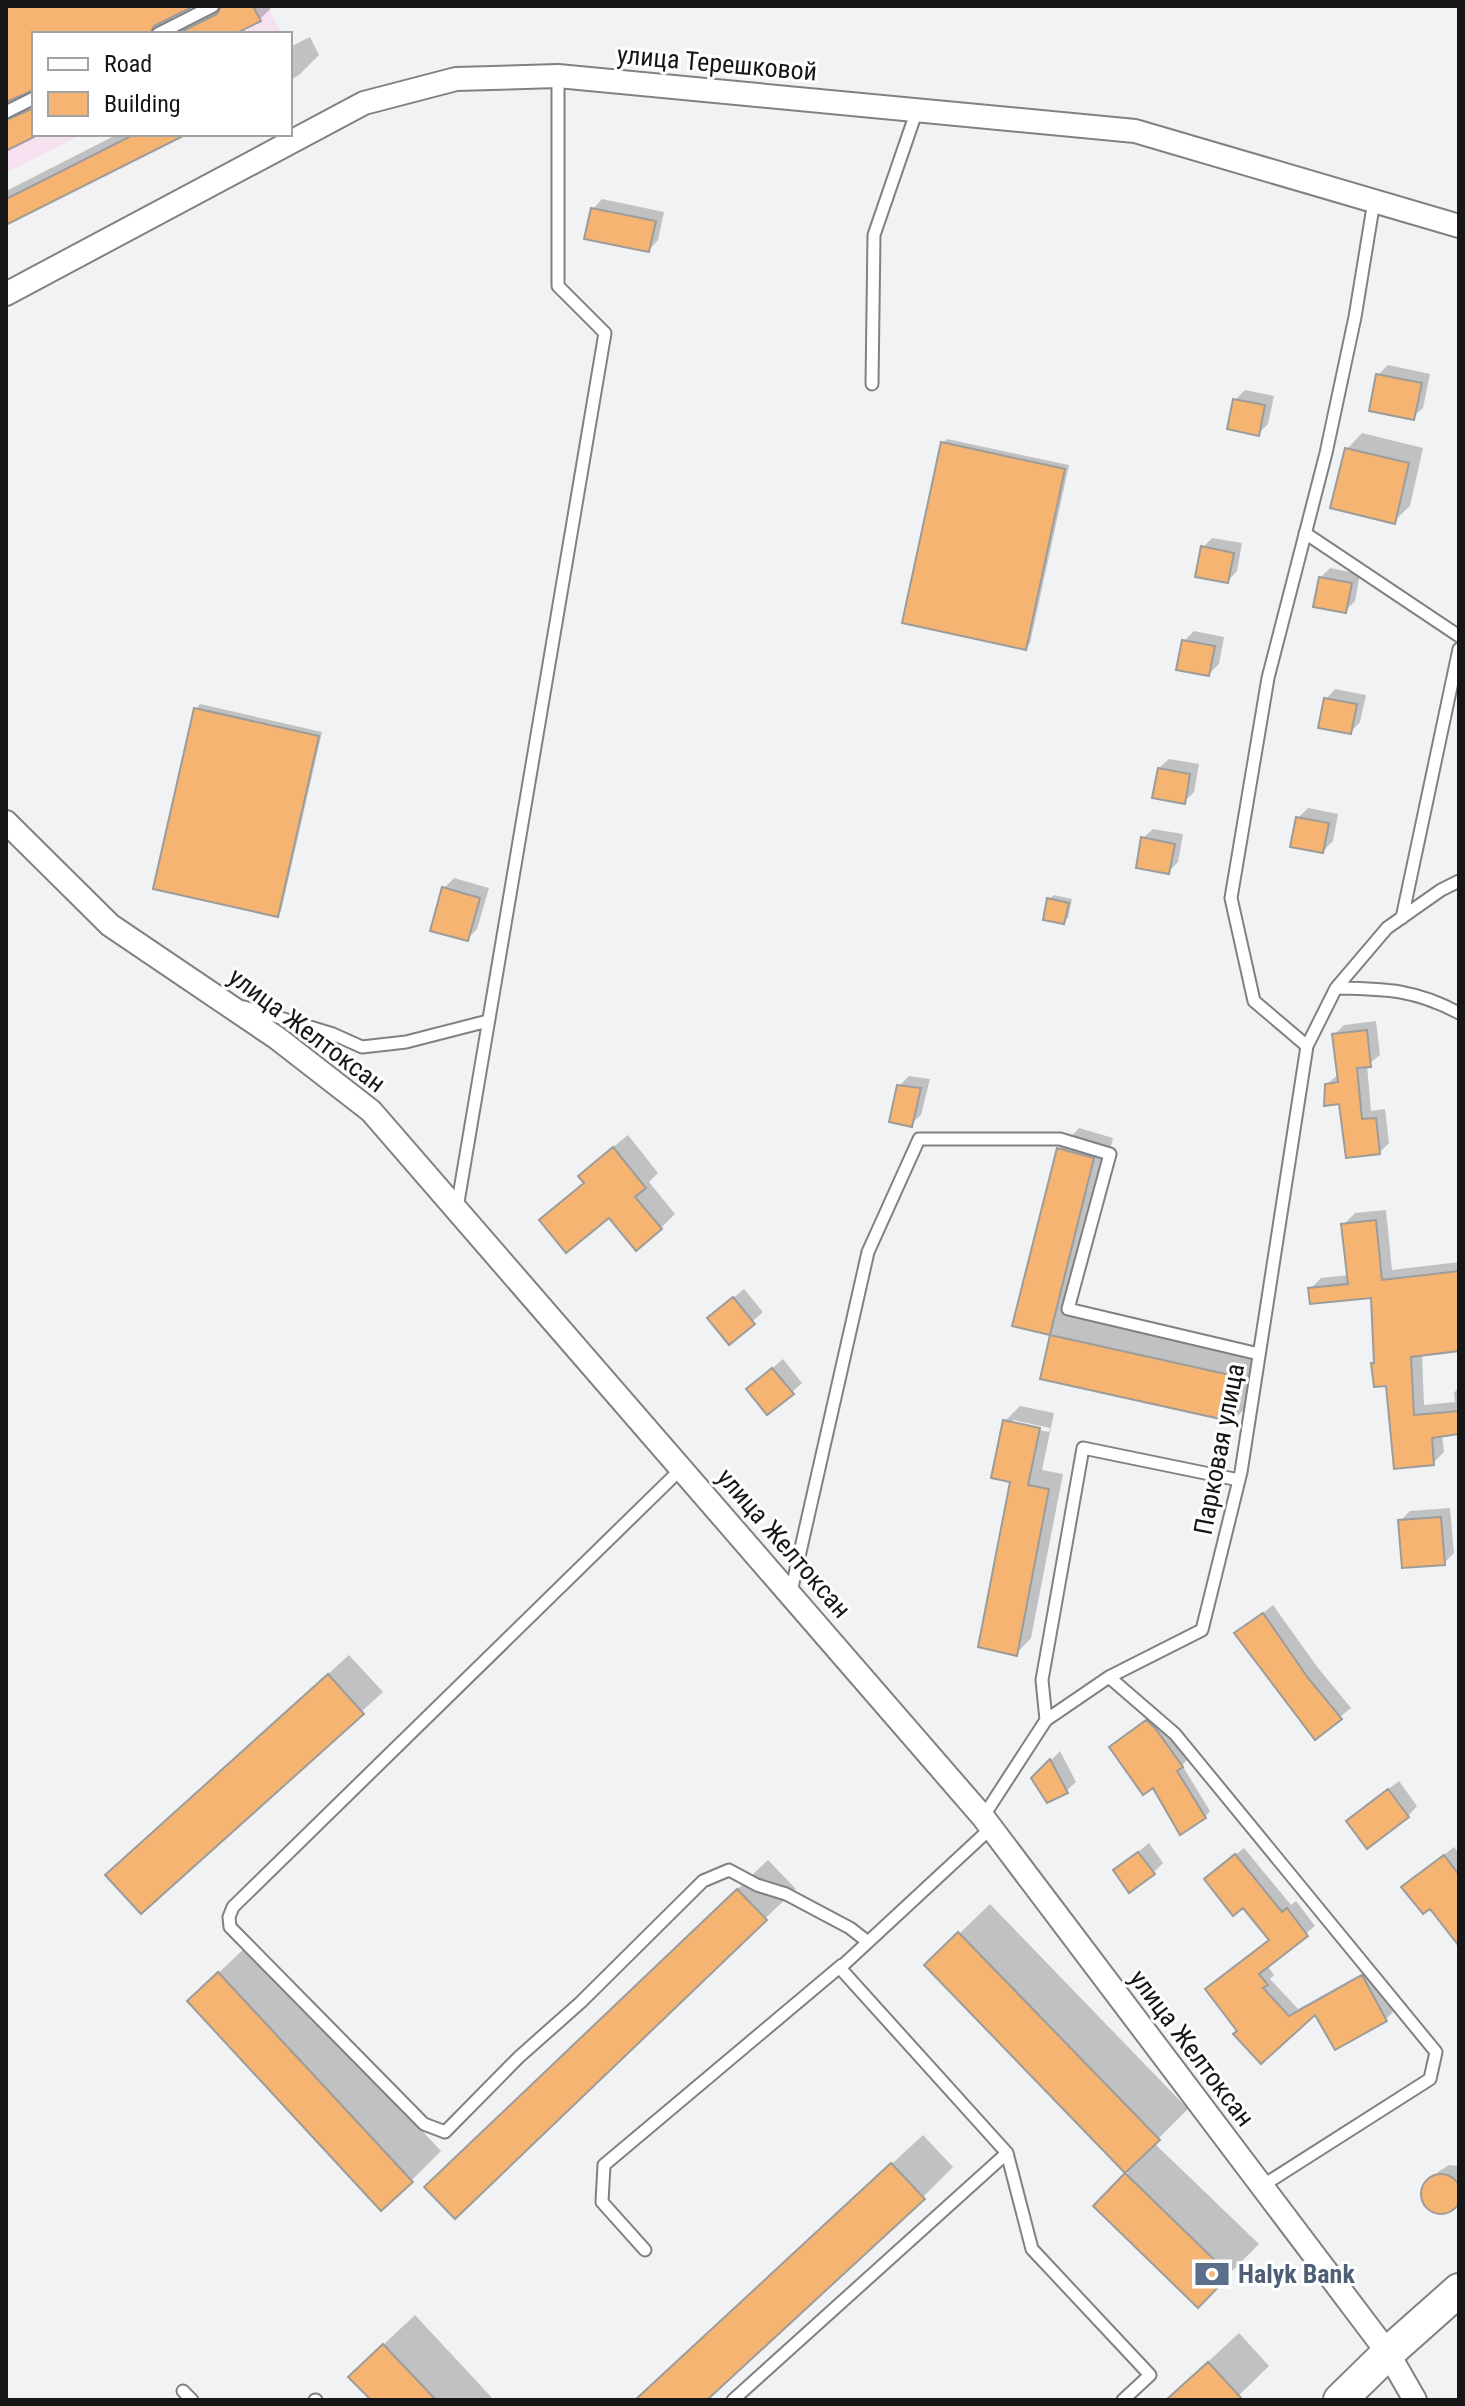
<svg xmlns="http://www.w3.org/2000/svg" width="1465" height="2406" font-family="'Roboto Condensed',sans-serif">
	<rect width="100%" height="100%" fill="#f0f2f3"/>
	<path fill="#f5e1f0" d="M6,6H267L281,32L34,34V134H83L6,173Z"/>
	<path fill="#0003" fill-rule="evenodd" d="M6,6H192L169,17L178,23L215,6H273L260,19L231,34H34V88L17,96L31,100L34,99L35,134L6,149Z
		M310,37L319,55L299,75L290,80V47Z
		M118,134H182L6,223V191Z
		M602,199L664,212L658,240L649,250L593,209Z
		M1388,365L1430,374L1423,408L1413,417L1378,375Z
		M1245,390L1274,396L1268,424L1258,434L1235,400Z
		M1362,433L1423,448L1410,506L1394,521L1347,449Z
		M947,439L1069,465L1030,643L1026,648L943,443Z
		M1212,538L1242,543L1237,571L1228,581L1203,547Z
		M1330,568L1360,574L1355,601L1345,611L1320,578Z
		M1194,631L1224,637L1219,664L1209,674L1184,641Z
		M1335,689L1366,695L1360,722L1351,732L1326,699Z
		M200,704L322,732L281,911L277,915L196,709Z
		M1169,759L1199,764L1194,792L1184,802L1159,768Z
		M1308,808L1338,814L1333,841L1323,851L1298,818Z
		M1153,829L1183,834L1178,862L1168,872L1143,838Z
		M454,878L489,888L477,929L467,939L444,888Z
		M1054,895L1072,899L1068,918L1064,922L1049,899Z
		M1376,1021L1380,1055L1367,1065L1371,1111L1385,1109L1389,1143L1379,1153L1327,1084L1339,1074L1334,1035L1344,1025Z
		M909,1076L930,1079L921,1115L911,1124L899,1086Z
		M1079,1128L1113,1138L1069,1315L1263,1358L1254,1399L1234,1420L1042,1377L1052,1334L1015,1324L1059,1149Z
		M628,1135L658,1173L649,1182L675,1214L661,1228L609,1215L541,1220L586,1182L581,1176L595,1162Z
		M1386,1210L1392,1270L1459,1262V1349L1422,1354L1424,1405L1455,1402L1454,1393L1459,1387V1432L1442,1434L1444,1452L1433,1463L1388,1384L1373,1364L1376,1360L1373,1296L1310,1289L1321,1278L1349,1275L1344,1224L1355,1213Z
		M744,1289L763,1312L729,1342L720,1309Z
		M783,1359L802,1383L792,1392L748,1389Z
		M1020,1406L1054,1413L1042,1470L1063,1474L1031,1638L1016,1654L1012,1480L1005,1421ZM1013,1420L1050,1428L1049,1432L1013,1424Z
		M1450,1508L1454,1553L1444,1563L1400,1521L1410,1511Z
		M1273,1605L1318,1668L1351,1708L1315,1737L1237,1634Z
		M349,1655L383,1692L141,1912L128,1855Z
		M1153,1716L1187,1760L1182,1765L1210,1811L1205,1817L1153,1786L1117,1742Z
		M1060,1751L1076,1782L1066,1791L1034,1778Z
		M1399,1781L1417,1806L1408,1816L1358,1812Z
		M1149,1843L1163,1863L1153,1873L1115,1871Z
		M1454,1847L1459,1853V1934L1431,1906L1404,1887Z
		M1244,1848L1291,1905L1296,1901L1315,1926L1267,1965L1274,1975L1270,1979L1298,2009L1370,1969L1393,2012L1385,2020L1316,2012L1239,2031L1207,1989L1270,1939L1214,1872Z
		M768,1860L796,1889L455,2216L457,2157Z
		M990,1904L1188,2109L1154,2143L1259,2244L1198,2305L1096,2206L1128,2173L927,1965Z
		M249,1944L441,2151L411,2181L189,2001Z
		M923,2135L953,2167L923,2197L704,2400H637Z
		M1449,2165L1459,2166V2203L1448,2211L1436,2212L1424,2199V2187L1438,2172Z
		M415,2315L494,2400H373L381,2347Z
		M1239,2333L1269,2366L1234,2400H1167Z"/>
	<path fill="#f5b471" stroke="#9d9c9a" stroke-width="2" d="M6,6H194L154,26L150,34H34V90L6,102Z
		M221,6H253L261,21L235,34H177L217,14Z
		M34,108V137L6,151V120Z
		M135,134H187L6,225V199Z
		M591,208L656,221L649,252L584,239Z
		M1376,374L1422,383L1414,420L1369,411Z
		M1233,399L1265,405L1259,436L1227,429Z
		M941,442L1065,469L1026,650L902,623Z
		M1345,448L1409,463L1395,524L1330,508Z
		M1201,546L1234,553L1228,583L1195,577Z
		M1319,577L1352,583L1346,613L1313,607Z
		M1182,640L1215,646L1209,676L1176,670Z
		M1324,698L1357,704L1351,734L1318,728Z
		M194,708L319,736L278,917L153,889Z
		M1158,768L1190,774L1185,804L1152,798Z
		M1296,817L1329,823L1323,853L1290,847Z
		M1141,837L1175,844L1169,874L1136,868Z
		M442,887L480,898L468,941L430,931Z
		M1047,898L1069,903L1064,924L1043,920Z
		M1367,1030L1371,1067L1357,1068L1362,1119L1376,1118L1380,1154L1346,1158L1339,1104L1324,1106L1325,1084L1338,1082L1332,1034Z
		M897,1085L921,1088L912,1127L889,1122Z
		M613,1147L646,1188L635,1197L662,1229L636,1251L609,1218L566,1253L539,1220L584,1183L578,1176Z
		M1057,1148L1094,1158L1050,1335L1012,1326Z
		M1376,1220L1382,1280L1459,1271V1351L1411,1357L1414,1415L1459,1411V1434L1432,1438L1434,1465L1394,1469L1386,1386L1374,1387L1371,1363H1374L1371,1298L1310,1304L1308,1288L1348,1284L1341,1224Z
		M733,1297L755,1324L729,1345L707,1318Z
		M1050,1335L1244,1378L1234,1422L1040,1379Z
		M772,1368L794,1394L767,1415L746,1389Z
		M1003,1420L1040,1428L1028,1485L1049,1489L1017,1656L978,1647L1010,1482L991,1478Z
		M1441,1517L1445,1565L1402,1568L1398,1520Z
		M1263,1613L1308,1678L1342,1719L1315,1740L1234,1633Z
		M328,1674L364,1714L141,1914L105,1875Z
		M1146,1720L1155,1728L1183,1767L1177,1771L1206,1818L1180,1835L1153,1788L1143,1795L1109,1747Z
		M1050,1759L1068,1793L1047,1803L1031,1778Z
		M1388,1789L1409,1817L1367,1849L1346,1821Z
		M1138,1852L1155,1874L1129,1893L1113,1870Z
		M1235,1854L1282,1912L1287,1908L1308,1936L1259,1974L1268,1985L1263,1988L1289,2016L1362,1975L1387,2021L1335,2050L1315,2015L1261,2064L1233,2034L1237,2031L1205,1989L1269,1940L1243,1908L1233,1916L1204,1879Z
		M1444,1855L1459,1875V1946L1430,1909L1423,1914L1401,1887Z
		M737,1889L767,1920L455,2219L424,2187Z
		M958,1932L1160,2140L1125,2173L924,1965Z
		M218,1972L413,2182L381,2211L187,2001Z
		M891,2163L925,2199L707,2400H635Z
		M1125,2173L1230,2275L1198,2308L1093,2206Z
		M1421 2194a20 20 0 1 1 40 0a20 20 0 1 1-40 0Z
		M383,2344L436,2400H371L348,2377Z
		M1208,2362L1243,2400H1166Z"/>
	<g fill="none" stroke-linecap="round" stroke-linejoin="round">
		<g stroke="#7f8182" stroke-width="15">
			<path id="lane" d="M158,34L213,6
				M6,112L34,98
				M872,384L874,235L917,110
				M1305,533L1459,636
				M1402,918L1459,649
				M1336,988C1386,989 1414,989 1459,1013
				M244,1007L333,1034L362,1047L406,1042L488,1021
				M1307,1046L1254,1001L1231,898L1268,678L1326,453L1355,317L1374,201
				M457,1208L605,333L558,286V76
				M682,1468L233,1907L229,1917L230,1927L424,2124L445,2132L519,2057L581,2002L703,1881L729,1870L757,1885L786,1894L850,1928L868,1942
				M791,1592L868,1252L919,1139H1060L1110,1154L1068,1309L1259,1354
				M1109,1677L1175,1734L1436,2052L1430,2079L1262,2186
				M1046,1720L1042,1680L1083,1448L1239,1480
				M983,1817L1046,1720L1109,1677L1202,1630L1241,1472L1307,1046L1336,988L1387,928L1441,890L1459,881
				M991,1828L840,1968L1007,2153L1032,2249L1150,2375L1123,2400
				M645,2250L602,2202L604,2165L842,1965
				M183,2391L192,2400
				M315,2400H316
				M733,2400L1007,2153"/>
		</g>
		<g stroke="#7f8182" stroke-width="26">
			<path id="street" d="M6,294L364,103L456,79L558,76L1135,131L1459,226
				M6,822L110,925L277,1038L371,1111L983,1817L1388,2353L1415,2400"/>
		</g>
		<g stroke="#7f8182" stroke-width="36">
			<path id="secondary" d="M1340,2400L1388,2353L1459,2290"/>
		</g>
		<use href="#lane" stroke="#fff" stroke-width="11"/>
		<use href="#street" stroke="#fff" stroke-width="22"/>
		<use href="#secondary" stroke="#fff" stroke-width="32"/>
	</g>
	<defs>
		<g id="bank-bare" transform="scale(2.76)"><path d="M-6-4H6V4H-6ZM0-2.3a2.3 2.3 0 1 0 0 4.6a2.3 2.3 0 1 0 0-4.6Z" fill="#5c6f8a" stroke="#fff" stroke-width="2.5" paint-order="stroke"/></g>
	</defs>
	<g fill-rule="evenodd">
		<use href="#bank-bare" x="1212" y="2274"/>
	</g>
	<g text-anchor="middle" stroke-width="6" stroke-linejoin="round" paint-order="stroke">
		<g font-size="26" fill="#161617" stroke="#fff">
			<text transform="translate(717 63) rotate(5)" y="9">улица Терешковой</text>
			<text transform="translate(307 1030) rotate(37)" y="9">улица Желтоксан</text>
			<text transform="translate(1219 1449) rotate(-79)" y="9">Парковая улица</text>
			<text transform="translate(784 1543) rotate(49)" y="9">улица Желтоксан</text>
			<text transform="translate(1192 2048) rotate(53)" y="9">улица Желтоксан</text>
		</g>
		<g font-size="26" font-weight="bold" fill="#4e5e75" stroke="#fff" text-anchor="start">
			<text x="1238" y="2283">Halyk Bank</text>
		</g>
	</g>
	<rect width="1465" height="2406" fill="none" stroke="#161617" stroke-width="16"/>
	<rect x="32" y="32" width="260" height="104" fill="#ffffff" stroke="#a2a2a2" stroke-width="2"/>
	<rect x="48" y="58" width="40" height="12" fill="#ffffff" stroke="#a2a2a2" stroke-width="2"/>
	<text x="104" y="72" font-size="24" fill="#161617">Road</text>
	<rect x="48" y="92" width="40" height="24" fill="#f5b471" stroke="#a2a2a2" stroke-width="2"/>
	<text x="104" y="112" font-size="24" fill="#161617">Building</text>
</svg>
